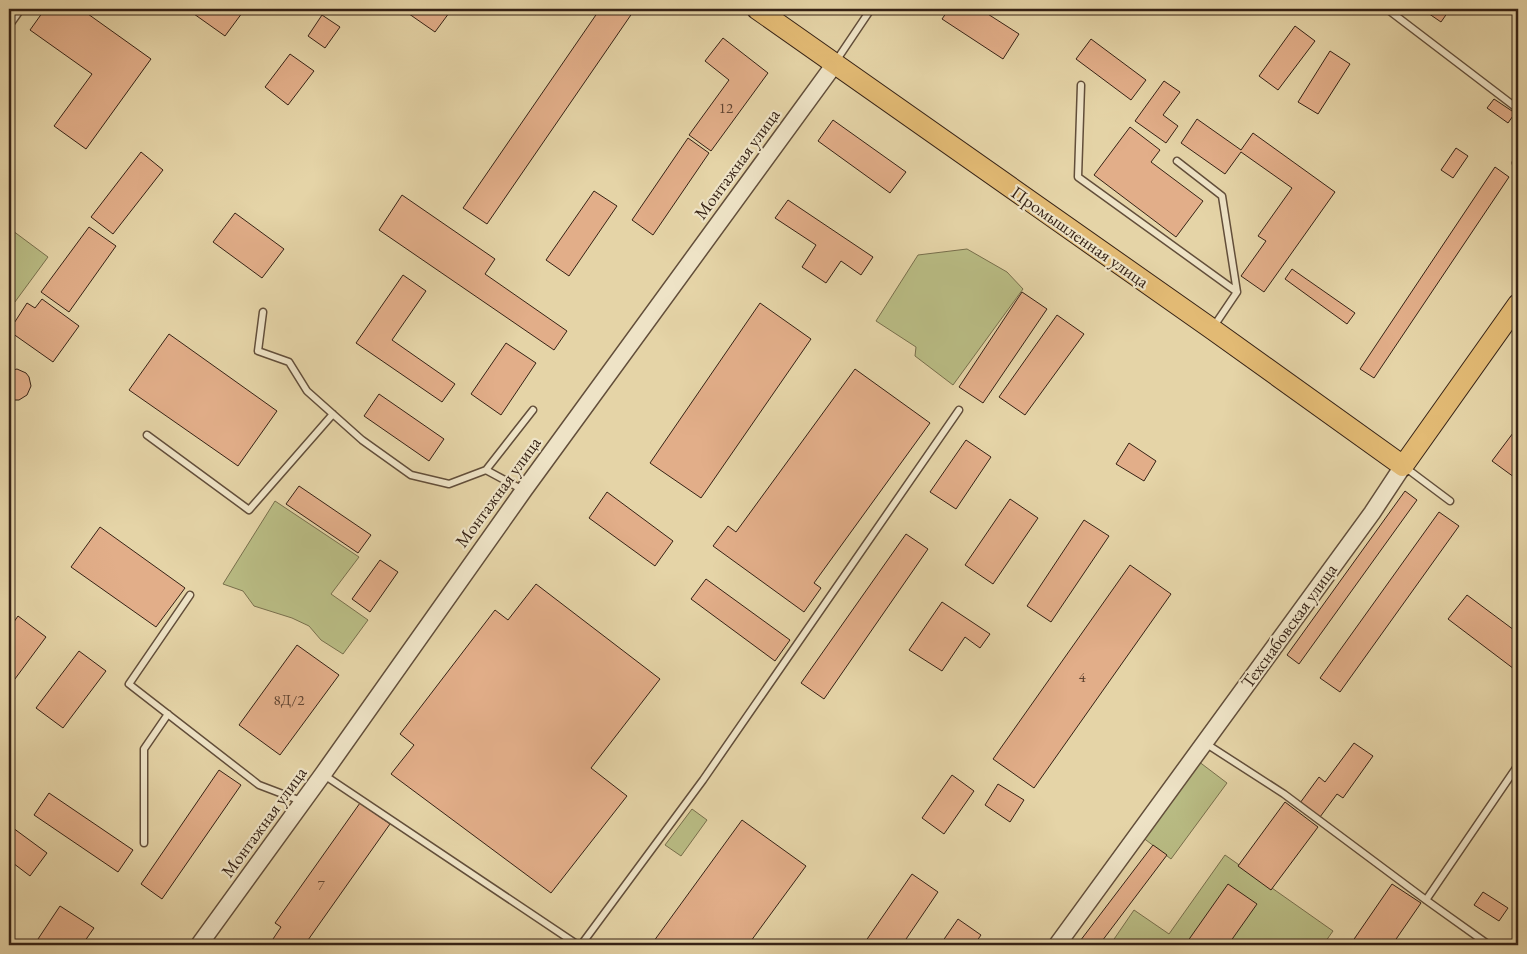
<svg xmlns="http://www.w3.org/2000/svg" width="1527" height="954" font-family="'EB Garamond',serif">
	<rect width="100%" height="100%" fill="#e5d4a7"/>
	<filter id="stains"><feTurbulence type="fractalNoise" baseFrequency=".004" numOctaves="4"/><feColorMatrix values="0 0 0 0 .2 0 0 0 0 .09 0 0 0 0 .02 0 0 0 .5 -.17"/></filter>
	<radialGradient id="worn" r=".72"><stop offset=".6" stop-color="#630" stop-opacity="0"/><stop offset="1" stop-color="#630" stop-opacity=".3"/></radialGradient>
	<path fill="#b9bc84" stroke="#786f4c" d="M9,228L48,257L9,310Z
		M967,249L1007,272L1023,289L953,385L915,356L916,347L876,321L918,255Z
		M275,501L359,557L331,594L368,620L343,654L321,640L309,626L292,618L254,606L243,591L223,584Z
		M1198,761L1227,783L1171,859L1142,837Z
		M692,809L707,820L681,856L665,845Z
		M1225,855L1333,931L1323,945H1110L1134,910L1169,934Z"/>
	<path fill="#e2ae89" stroke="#362215" d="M45,9H81L151,59L86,149L54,126L92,74L30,30Z
		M187,9H245L225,36Z
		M402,9H452L435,32Z
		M600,9H635L487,224L463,208Z
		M949,9H980L1019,34L1003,59L942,19Z
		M1422,9H1450L1441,22Z
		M322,15L340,27L325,48L308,36Z
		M1295,26L1315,41L1278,90L1259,76Z
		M723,38L768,73L711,151L689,135L729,80L705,61Z
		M1091,39L1146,80L1131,100L1076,59Z
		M1330,51L1350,64L1318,114L1298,102Z
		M290,54L314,71L288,105L265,87Z
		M1164,81L1180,92L1163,115L1178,126L1166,143L1135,121Z
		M1494,99L1515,113L1508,123L1487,108Z
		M1197,119L1241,150L1253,133L1335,192L1264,292L1241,276L1266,241L1258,236L1292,188L1241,152L1225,174L1181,143Z
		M833,120L906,172L890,193L818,141Z
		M1130,127L1160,150L1151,162L1203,201L1176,237L1094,175Z
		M688,138L709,153L653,235L632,220Z
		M1456,148L1468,156L1453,178L1441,170Z
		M141,152L163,170L113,234L91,217Z
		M1495,167L1509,177L1374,378L1360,369Z
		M594,191L617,206L569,276L546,260Z
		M402,195L495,259L485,274L567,331L554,350L379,230Z
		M788,200L873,257L861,275L841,261L826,283L802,267L816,245L775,218Z
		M235,213L284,249L262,278L213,242Z
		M89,227L116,246L69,312L41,292Z
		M1292,269L1355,313L1347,324L1285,279Z
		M403,275L426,291L392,340L455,384L442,402L356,343Z
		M1022,292L1047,309L983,403L959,387Z
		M42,299L79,326L53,362L9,331L27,303L35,308Z
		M760,303L811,339L701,498L650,463Z
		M1057,315L1084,334L1025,415L999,397Z
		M169,334L277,411L238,466L129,390Z
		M506,343L536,363L501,415L471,394Z
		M17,369L26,373L29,377L31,386L27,395L19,400H14L9,399V371Z
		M855,369L930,423L814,583L821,588L804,612L713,546L728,526L736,532Z
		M379,394L444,439L429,461L364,416Z
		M1513,433L1518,437V480L1492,461Z
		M966,440L991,457L956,509L930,492Z
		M1129,443L1156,461L1144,481L1116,464Z
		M299,486L371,535L358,553L286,504Z
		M1405,491L1417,500L1299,664L1287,655Z
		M607,492L673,541L655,566L589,518Z
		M1010,499L1038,518L993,584L965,565Z
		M1439,512L1459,526L1340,692L1320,678Z
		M1084,520L1109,536L1051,622L1027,606Z
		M100,527L185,588L156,627L71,567Z
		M906,534L928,549L824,699L801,683Z
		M380,560L398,572L370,612L352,599Z
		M1130,565L1171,594L1034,788L993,759Z
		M706,579L790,640L775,661L691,599Z
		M536,584L660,679L591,768L627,796L551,893L391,774L414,745L400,734L495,610L508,620Z
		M1467,595L1518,633V672L1448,619Z
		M942,602L990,634L980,648L965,637L942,671L909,650Z
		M18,616L46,637L9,687V629Z
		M297,645L339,675L280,755L239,725Z
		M79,651L106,671L63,728L36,708Z
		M1354,743L1373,756L1343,798L1337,794L1320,817L1300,803L1319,777L1325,782Z
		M219,770L241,785L162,899L141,884Z
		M952,775L974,791L944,834L922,818Z
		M998,784L1024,800L1010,822L985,805Z
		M49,793L133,850L118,872L34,815Z
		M1285,802L1318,827L1271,890L1238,866Z
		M360,803L390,824L308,940L315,945H269L281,927L275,923Z
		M742,820L806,866L748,945H651Z
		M9,825L47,853L30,876L9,860Z
		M1153,845L1167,855L1099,945H1077Z
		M912,874L938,892L902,945H863Z
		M1228,884L1257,904L1228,945H1185Z
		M1392,884L1421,903L1392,945H1350Z
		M1483,892L1508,908L1499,921L1474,905Z
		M60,906L94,928L82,945H34Z
		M958,919L981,935L974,945H940Z"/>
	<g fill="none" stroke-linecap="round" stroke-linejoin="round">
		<g stroke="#624e3a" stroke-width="9">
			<path id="service" d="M1387,9L1518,109
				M9,26L21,9
				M836,61L871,9
				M1081,85L1078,177L1237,292
				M1518,160L1516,163L1518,165
				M1177,161L1222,196L1237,292L1214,326
				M263,312L258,351L289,362L307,391L362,440L411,475L449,484L486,470L533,410
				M147,435L249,510L333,414
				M1406,468L1450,501
				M486,470L523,490
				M190,595L129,684L259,785L301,801
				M1205,743L1284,794L1426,900L1489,945
				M324,775L578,945
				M144,843V749L168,714
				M1426,900L1518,765
				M581,945L703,780L959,410"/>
		</g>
		<g stroke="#624e3a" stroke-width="19">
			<path id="tertiary" d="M199,945L323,774L524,490L834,65
				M1057,945L1372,513L1403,466"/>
		</g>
		<g stroke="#362215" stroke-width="22">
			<path id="primary" d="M757,9L1212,329L1403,466L1518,304"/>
		</g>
		<use href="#service" stroke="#eee3c6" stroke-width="6"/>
		<use href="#tertiary" stroke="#eee3c6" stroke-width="16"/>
		<use href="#primary" stroke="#e2ba74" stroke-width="20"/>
	</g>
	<g text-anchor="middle" stroke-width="4.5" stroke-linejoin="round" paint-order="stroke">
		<g font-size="15" fill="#614532">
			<text x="726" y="113">12</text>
			<text x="1082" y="682">4</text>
			<text x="289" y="705">8Д/2</text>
			<text x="321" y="890">7</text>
		</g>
		<g font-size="18" fill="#362215" stroke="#eee3c6">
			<text transform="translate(737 164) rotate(-54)" y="6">Монтажная улица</text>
			<text transform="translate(1080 237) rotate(35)" y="6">Промышленная улица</text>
			<text transform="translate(498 492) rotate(-54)" y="6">Монтажная улица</text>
			<text transform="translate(1289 626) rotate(-54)" y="6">Техснабовская улица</text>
			<text transform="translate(264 822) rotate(-54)" y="6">Монтажная улица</text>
		</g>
	</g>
	<rect width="1527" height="954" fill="none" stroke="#e5d4a7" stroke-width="30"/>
	<rect x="10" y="10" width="1507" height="934" fill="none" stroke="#362215" stroke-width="2.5"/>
	<rect x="15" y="15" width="1497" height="924" fill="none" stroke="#362215"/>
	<rect width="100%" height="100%" filter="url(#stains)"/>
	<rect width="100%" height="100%" fill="url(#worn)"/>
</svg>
